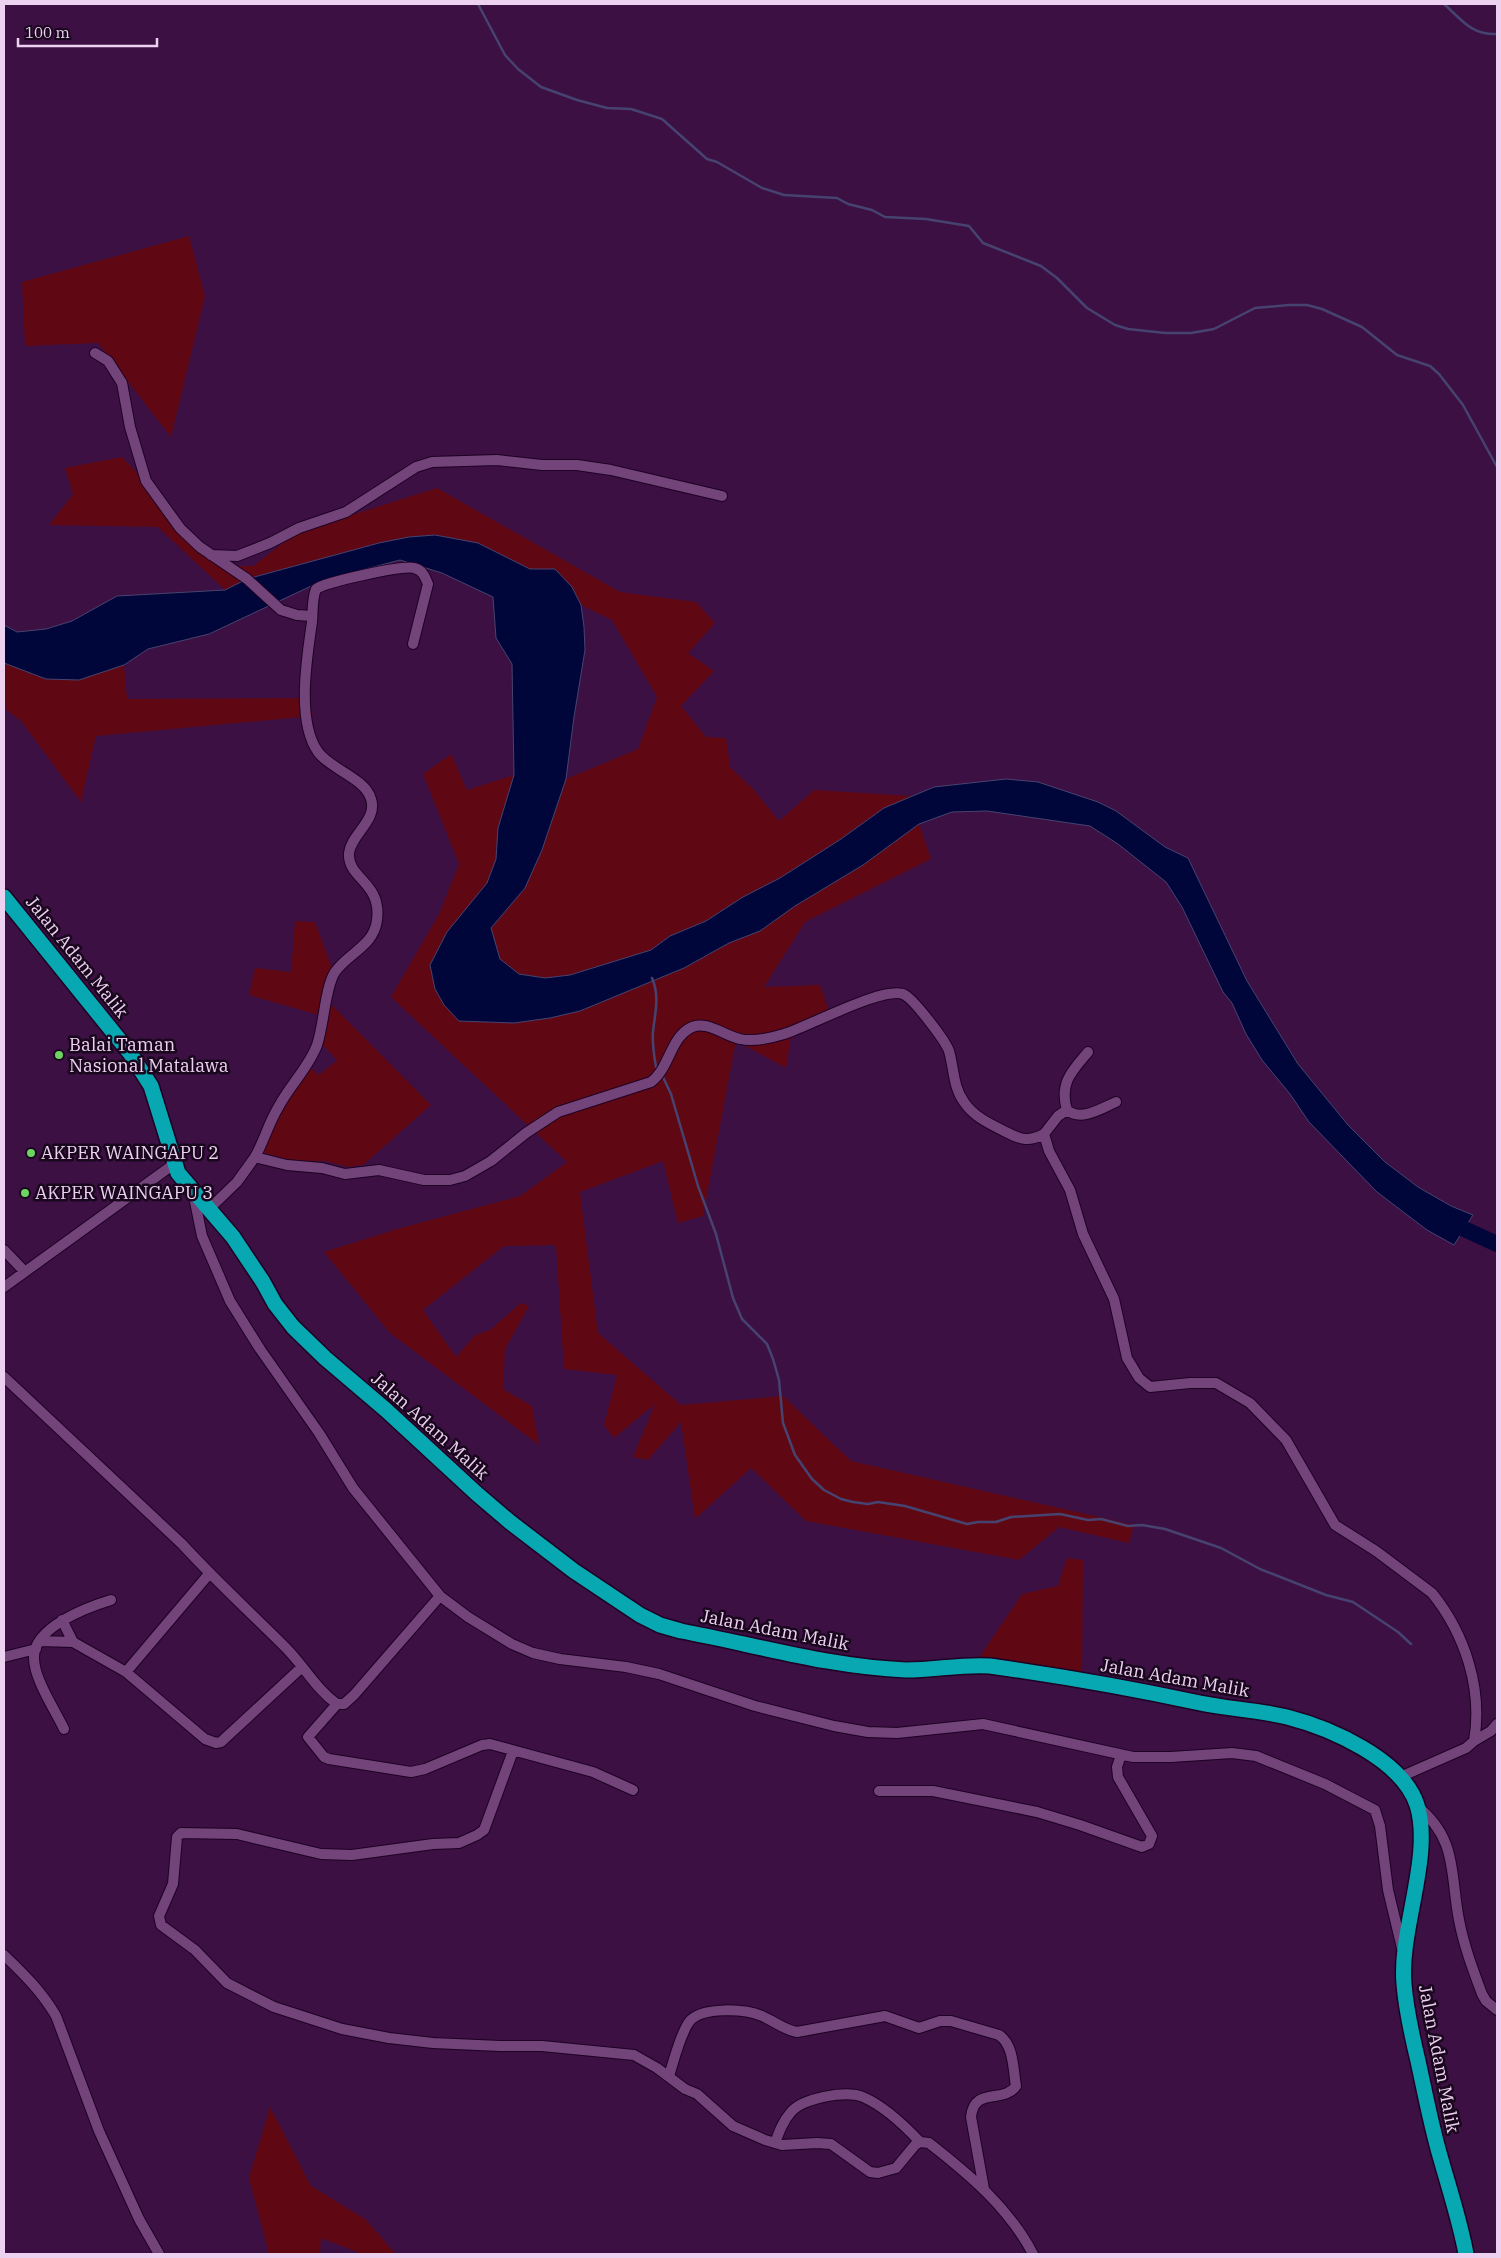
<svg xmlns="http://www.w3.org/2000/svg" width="1501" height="2258" font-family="'IBM Plex Serif',serif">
	<rect width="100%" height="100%" fill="#3c1043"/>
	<path fill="#5f0814" d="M189,236L205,296L171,437L98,343L25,346L22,282Z
		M122,457L141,477L180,533L221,566H253L304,527L326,523L437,488L620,592L696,602L715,623L688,653L714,671L681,706L706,737L726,738L730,767L754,790L779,821L814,790L913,796L884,808L841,839L780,878L743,897L706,921L670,936L651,950L570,975L545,978L519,974L500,959L491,928L525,888L542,850L566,779L638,749L657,697L612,620L581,605L572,587L555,569H530L478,543L435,535L409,537L379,543L247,579L225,590L158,527L49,525L73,494L65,468Z
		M4,663L46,679L79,680L124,665L127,699L309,698L313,716L96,736L81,802L21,721L4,708Z
		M451,754L467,790L514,775L498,828L496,859L487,883L469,906L459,1021L514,1023L550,1018L580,1011L684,968L729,943L760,931L795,906L863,865L919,824L931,859L805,922L764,987L820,985L831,1017L792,1031L786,1068L736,1041L703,1216L678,1223L663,1161L580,1192L598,1333L681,1405L783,1396L851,1461L1134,1525L1129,1543L1059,1527L1019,1560L806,1521L751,1468L695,1519L681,1422L648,1460L633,1457L655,1404L614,1438L604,1425L617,1375L564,1369L556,1245L504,1246L423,1310L456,1357L475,1335L490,1330L521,1303L529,1306L505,1349L503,1389L532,1406L539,1445L390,1333L324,1252L397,1229L520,1196L567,1162L391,997L439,914L459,864L423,774Z
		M295,921L315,922L332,968L326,999L431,1105L363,1165L348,1167L325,1161H291L254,1150L304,1062L319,1075L337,1060L318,1040L322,1016L249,995L255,968L291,972Z
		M1067,1558L1083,1560L1082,1680L974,1665L1022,1594L1058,1586Z
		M270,2107L311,2186L365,2219L396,2254H362L321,2238L320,2254H269L249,2178Z"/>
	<path fill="#000639" stroke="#474370" d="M435,535L478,543L530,569H555L572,587L581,605L584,627L585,650L574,717L566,779L542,850L525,888L491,928L500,959L519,974L545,978L570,975L651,950L670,936L706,921L743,897L780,878L841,839L884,808L934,787L1006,779L1038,782L1098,802L1116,811L1165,847L1188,858L1247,981L1298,1064L1348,1125L1385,1162L1418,1187L1451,1206L1473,1215L1454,1245L1427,1230L1377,1192L1309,1122L1290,1094L1262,1060L1246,1034L1232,1003L1223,992L1182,907L1166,882L1118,844L1090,826L987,811L952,812L919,824L863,865L795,906L760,931L729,943L684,968L580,1011L550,1018L514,1023L459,1021L444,1005L435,989L430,965L447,932L487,883L496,859L498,828L514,775L512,664L496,638L493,597L442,573L400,560L324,580L209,634L148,649L124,665L79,680L46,679L4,663V625L17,632L46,629L72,621L117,596L225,590L247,579L379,543L409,537Z"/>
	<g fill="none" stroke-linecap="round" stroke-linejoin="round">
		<path stroke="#474370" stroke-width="2.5" d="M478,4L505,55L518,69L541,87L577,100L607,108L631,109L662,119L707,159L717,162L762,188L784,195L837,198L848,204L872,210L885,217L926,219L969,226L983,243L1041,266L1057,278L1087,308L1115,325L1128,329L1165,333H1191L1214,329L1255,308L1289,305H1307L1322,309L1362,327L1397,355L1430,366L1439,374L1463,405L1497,467
			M1444,4C1462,20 1471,35 1497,34
			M652,978C660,997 655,1012 653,1032C652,1044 654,1055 656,1067
			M663,1077L671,1094L698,1186L716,1234L733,1298L742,1319L767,1344L773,1359L779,1380L783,1423L795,1455L812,1479L824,1490L841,1499L853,1502L868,1504L878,1502L905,1506L967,1524L978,1522H996L1011,1517L1060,1514L1088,1520L1101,1519L1128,1526L1142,1525L1165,1529L1221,1548L1260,1569L1326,1595L1353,1602L1398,1632L1411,1644"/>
		<path stroke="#000639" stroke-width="16" d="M1446,1218L1462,1228L1497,1244"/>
		<g stroke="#1e0024" stroke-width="12">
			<path id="minor" d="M95,353L108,361L122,383L130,427L146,481L180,528L200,547L247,579L281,610L297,615L312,616
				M211,555L237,556L270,543L299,528L346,512L416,467L432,462L497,460L542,465H577L611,470L722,496
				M1067,1110C1059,1083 1072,1071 1088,1052
				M1044,1134L1058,1116L1067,1110C1081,1122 1102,1108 1116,1102
				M255,1157C264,1141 269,1122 279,1106C290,1085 309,1067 317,1045C324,1025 325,987 335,972C348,953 374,946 377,920C382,882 347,879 349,853C351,834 378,820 371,799C365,778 330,769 318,752C296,721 307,657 312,622C313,611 312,598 316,589C326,582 402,565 414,568C423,570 425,577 428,584L413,644
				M193,1192L202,1236L230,1301L260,1349L319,1433L353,1488L440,1596L468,1617L512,1644L533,1653L560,1659L626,1667L659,1674L755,1706L834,1726L868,1732L897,1733L983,1724L1133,1757H1171L1232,1753L1256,1756L1325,1784L1375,1810L1380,1826L1388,1890L1402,1948
				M209,1209L237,1182L255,1157L287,1165L322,1168L345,1174L379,1170L424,1180H450L465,1176L491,1161L526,1133L558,1112L651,1082C669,1069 670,1039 690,1028C706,1019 724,1036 740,1039C753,1042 771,1038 784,1034C808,1027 886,984 905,995C915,1001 945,1040 949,1051C954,1068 953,1087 964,1102C974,1117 990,1124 1006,1132C1021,1140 1029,1142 1044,1134L1049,1151L1070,1190L1083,1234L1114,1299L1127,1358L1139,1378L1150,1387L1190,1383H1216L1250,1403L1286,1440L1335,1525L1376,1551L1432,1593C1465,1634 1483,1689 1474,1741L1466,1748L1400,1777
				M4,1250L24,1271
				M4,1287L174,1164
				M4,1377L182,1544C215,1580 251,1613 286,1648C304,1666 316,1689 337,1704H344L354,1695L440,1596
				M62,1620L73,1642
				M40,1641L73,1642L126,1672L205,1739L216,1743L221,1742L302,1667
				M4,1657L36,1649
				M126,1672L209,1574
				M337,1704L308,1737L324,1757L329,1759L411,1772L425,1769L482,1745L490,1744L593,1772L633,1790
				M64,1729C55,1710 34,1679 34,1658C33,1627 88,1607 111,1600
				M1474,1741L1491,1731L1497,1724
				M513,1751L484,1830L477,1835L459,1843L433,1844L352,1855L321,1854L237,1834L181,1833L177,1837L173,1884L159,1916L161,1925L195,1950L227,1983L274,2007L342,2029L389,2038L433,2043L500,2046H542L634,2055L657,2068L685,2089L697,2094L733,2126L765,2140L782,2145L817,2143L831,2144L870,2172L878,2173L896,2168L915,2145L920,2142L929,2143C970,2175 1009,2208 1033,2254
				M879,1791H933L1037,1812L1080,1825L1142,1847L1149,1844L1152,1836L1118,1777L1117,1767L1121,1755
				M1417,1806C1458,1839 1450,1874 1459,1920C1464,1946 1473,1970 1482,1994L1486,2001L1497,2010
				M4,1955C24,1974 42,1992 56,2016L99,2131L139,2219L159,2254
				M669,2076C674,2060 680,2035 689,2022C701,2006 746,2009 762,2016C774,2021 784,2030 797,2032L885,2016L919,2028L940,2021H951L999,2035C1014,2045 1013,2069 1016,2086C1004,2104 974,2086 971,2117L984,2189
				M775,2143C779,2132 783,2121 791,2112C803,2098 846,2090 863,2097C884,2106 905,2126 920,2142"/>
		</g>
		<g stroke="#1e0024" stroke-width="18">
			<path id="highway" d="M4,897L130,1053L151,1086L178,1173L233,1237L263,1282L275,1304L293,1327L325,1358L386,1410L476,1493L510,1522L574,1571L640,1615L660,1625L681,1631C756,1645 830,1667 906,1670C935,1670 962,1664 990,1666C1061,1676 1130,1688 1200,1703C1229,1709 1258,1710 1287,1717C1330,1728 1402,1759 1417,1805C1433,1856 1399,1930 1404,1984C1406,2010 1412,2036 1418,2061C1425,2093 1431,2125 1440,2156C1449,2188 1460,2221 1466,2254"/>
		</g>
		<use href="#minor" stroke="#724479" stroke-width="10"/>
		<use href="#highway" stroke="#07a8b1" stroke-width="15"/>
	</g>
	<g fill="#6dd361" stroke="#19071d" stroke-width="2">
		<circle cx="59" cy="1055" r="5"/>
		<circle cx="31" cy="1153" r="5"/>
		<circle cx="25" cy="1193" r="5"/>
	</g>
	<g text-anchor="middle" stroke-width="5" stroke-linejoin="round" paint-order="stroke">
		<g font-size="18" fill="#ecd1f0" stroke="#19071d">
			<text transform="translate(77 957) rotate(51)" y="6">Jalan Adam Malik</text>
			<text transform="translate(430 1426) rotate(42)" y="6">Jalan Adam Malik</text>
			<text transform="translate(775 1630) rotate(11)" y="6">Jalan Adam Malik</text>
			<text transform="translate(1175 1678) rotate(10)" y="6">Jalan Adam Malik</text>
			<text transform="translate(1439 2059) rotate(79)" y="6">Jalan Adam Malik</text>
		</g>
		<g font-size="18" fill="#ecd1f0" stroke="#19071d" text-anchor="start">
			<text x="69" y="1051">Balai Taman<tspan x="69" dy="21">Nasional Matalawa</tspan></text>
			<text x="41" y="1159">AKPER WAINGAPU 2</text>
			<text x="35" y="1199">AKPER WAINGAPU 3</text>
		</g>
	</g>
	<rect width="1501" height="2258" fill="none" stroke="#ecd1f0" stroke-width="10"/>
	<path d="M18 38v8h139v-8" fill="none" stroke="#ecd1f0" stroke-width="2.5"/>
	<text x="25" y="38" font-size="15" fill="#ecd1f0" stroke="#19071d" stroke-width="4" paint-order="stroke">100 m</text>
</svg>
